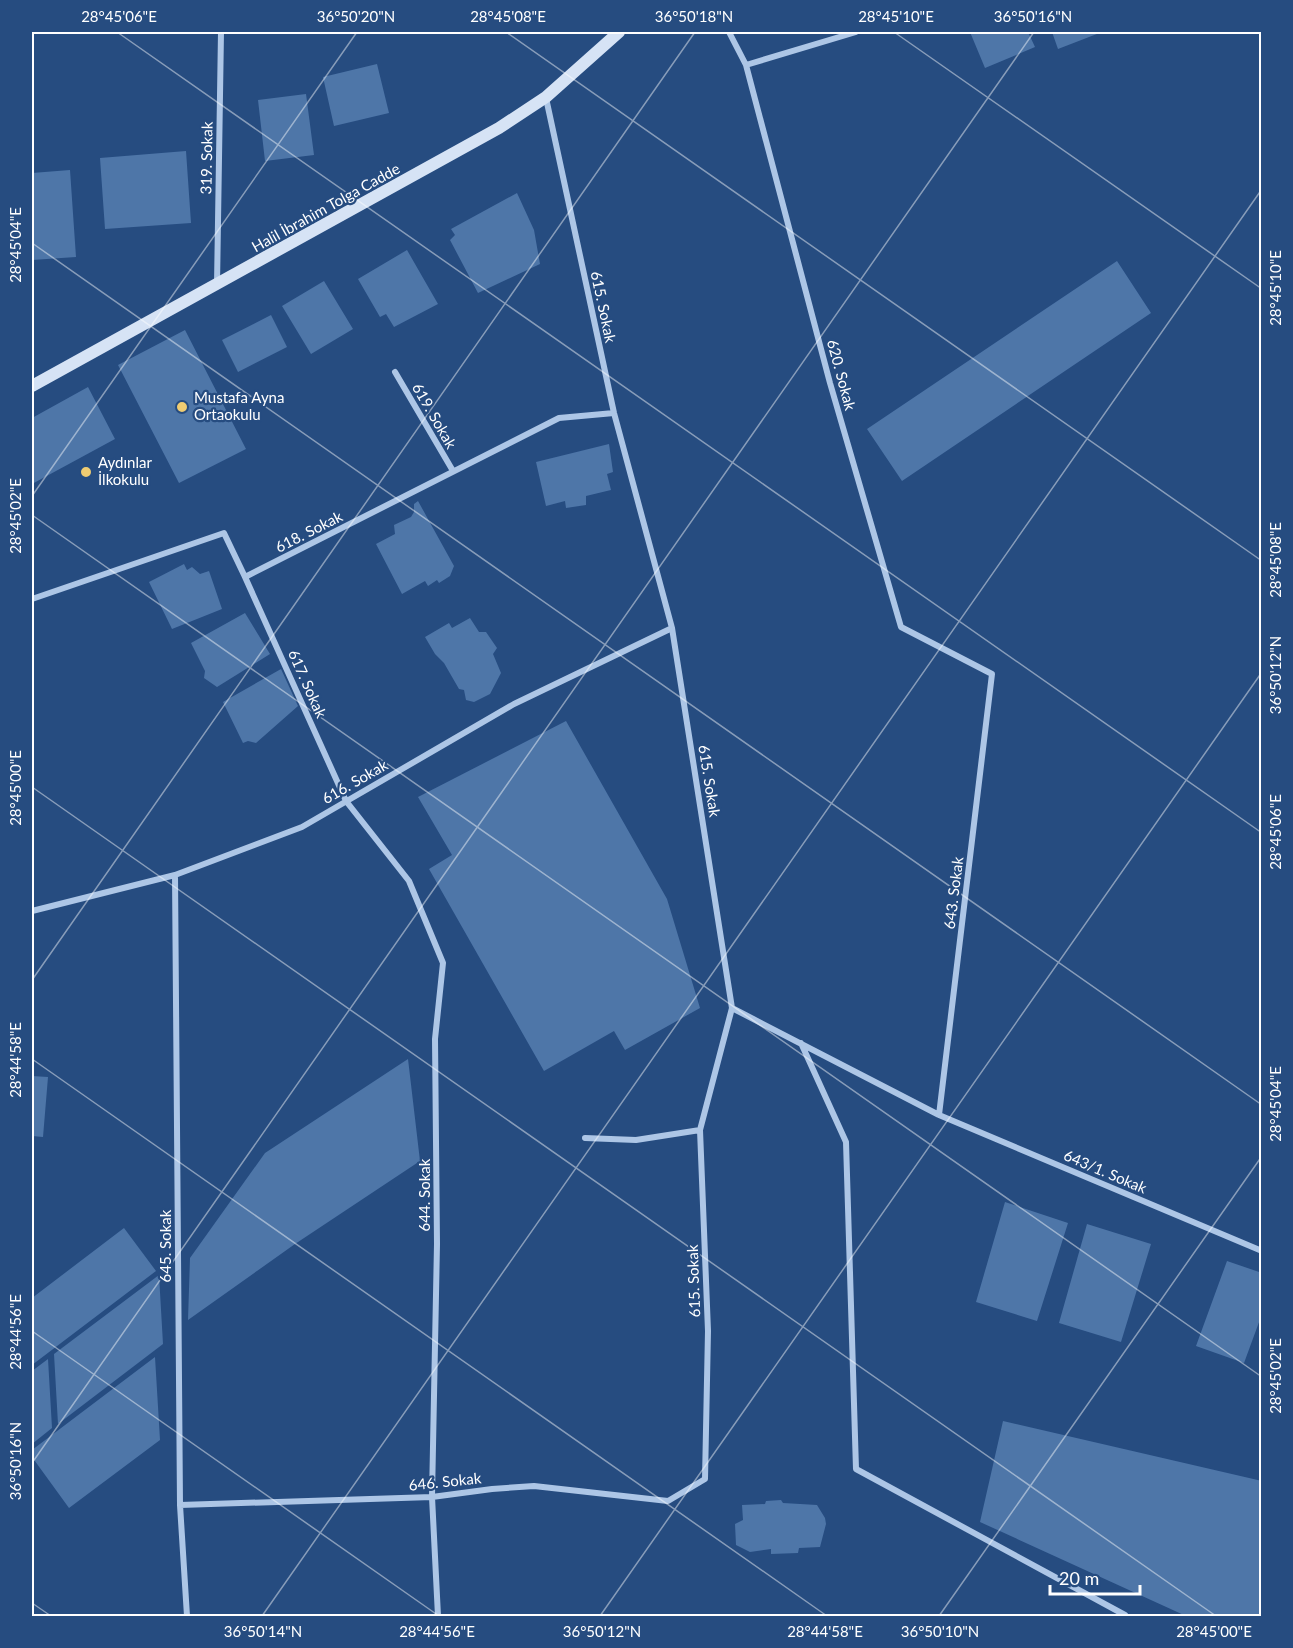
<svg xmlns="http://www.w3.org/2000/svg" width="1293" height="1648" font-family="Lato,sans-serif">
	<rect width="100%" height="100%" fill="#264c80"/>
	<path fill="#4e76a8" d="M970,32H1028L1035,47L985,68Z
		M1052,32H1102L1058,49Z
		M377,64L389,113L334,126L323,77Z
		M306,94L314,155L265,161L258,100Z
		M186,151L191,223L105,229L100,158Z
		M70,170L76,257L32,260V173Z
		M517,193L534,230L540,264L478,293L450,240L455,235L451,229Z
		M407,250L438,304L394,327L386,314L380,317L358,279Z
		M1117,261L1151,313L902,481L867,429Z
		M324,281L353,329L311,354L282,306Z
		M271,315L287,347L238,372L222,340Z
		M185,330L246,449L179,483L118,365Z
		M88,387L115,439L32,484V418Z
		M609,444L613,472L607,474L611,490L586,496V505L566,508L565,501L546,506L536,462Z
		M418,501L454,566L450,576L439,583L437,580L428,586L425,581L402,594L376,544L395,534L394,525L411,517L414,512V504Z
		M184,564L187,570L192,567L200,574L209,571L222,609L172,629L149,582Z
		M245,613L270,654L217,687L204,678L205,671L191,643Z
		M470,618L479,632H486L497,648L493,654L501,673L490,694L474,702L466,700L464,690L459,689L444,663L435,654L425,637L449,623L452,628Z
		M281,669L298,706L256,743L248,741L243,743L223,702Z
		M566,721L667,899L700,1008L625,1050L614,1031L544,1071L429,869L452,855L418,797Z
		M408,1059L420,1161L295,1244L188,1320L190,1258L265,1153Z
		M32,1076L48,1077L43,1137L32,1136Z
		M1005,1202L1068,1223L1037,1321L976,1302Z
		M1087,1224L1151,1244L1121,1342L1059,1323Z
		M124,1228L156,1271L32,1365V1298Z
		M1227,1261L1262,1273V1314L1244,1363L1196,1346Z
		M159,1275L163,1344L58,1424L54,1354Z
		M155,1357L160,1440L69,1508L32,1457V1450Z
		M48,1359L52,1428L32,1444V1371Z
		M1003,1421L1262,1481V1616H1186L980,1522Z
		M781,1500L783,1503L817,1505L825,1518L826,1524L820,1547L799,1548L798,1553L771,1554V1549L750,1552L736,1545L735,1524L743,1520L742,1505L765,1504L766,1501Z"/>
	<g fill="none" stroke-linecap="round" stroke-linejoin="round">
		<path stroke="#adc6e6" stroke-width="6" d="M729,32L746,65L830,383L901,627L992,674L939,1115
			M746,65L856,32
			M217,285L221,32
			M395,372L453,471
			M245,577L346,801L409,881L443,963L435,1039L437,1244L432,1497L438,1616
			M32,599L224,533L245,577L559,418L614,413
			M175,875L180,1505L187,1616
			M32,911L175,875L302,827L514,704L672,628
			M732,1008L939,1115L1262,1251
			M801,1043L846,1142L856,1469L1125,1615
			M585,1138L636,1140L700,1130
			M180,1505L432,1497L492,1489L534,1486L668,1501L705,1479L708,1331L700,1130L732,1008L672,628L614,413L546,98"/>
		<path stroke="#d6e3f5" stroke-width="12" d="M32,386L499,128L546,97L619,32"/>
	</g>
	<path fill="none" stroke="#fff" stroke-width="1.5" stroke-opacity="0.45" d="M117,32L1262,833M506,32L1262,561M894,32L1262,289M32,243L1262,1105M32,496L357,32M32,515L1262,1377M32,787L1216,1616M32,980L695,32M32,1059L827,1616M32,1331L439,1616M32,1463L1034,32M32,1603L51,1616M262,1616L1262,189M600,1616L1262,672M939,1616L1262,1156"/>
	<g fill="#efcc72" stroke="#264c80" stroke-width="2">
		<circle cx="182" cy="407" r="6"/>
		<circle cx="86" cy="472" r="6"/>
	</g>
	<g text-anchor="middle" stroke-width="4.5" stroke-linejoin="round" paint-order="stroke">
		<g font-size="15" fill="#fff" stroke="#264c80">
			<text transform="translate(207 158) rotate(-89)" y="5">319. Sokak</text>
			<text transform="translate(326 208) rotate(-29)" y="5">Halil İbrahim Tolga Cadde</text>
			<text transform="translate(603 307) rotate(78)" y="5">615. Sokak</text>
			<text transform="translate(841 375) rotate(75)" y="5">620. Sokak</text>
			<text transform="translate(434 416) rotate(60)" y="5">619. Sokak</text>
			<text transform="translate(309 532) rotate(-27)" y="5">618. Sokak</text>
			<text transform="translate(307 684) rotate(66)" y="5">617. Sokak</text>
			<text transform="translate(709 781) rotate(81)" y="5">615. Sokak</text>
			<text transform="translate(355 782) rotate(-30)" y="5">616. Sokak</text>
			<text transform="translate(954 893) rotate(-83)" y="5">643. Sokak</text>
			<text transform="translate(1105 1172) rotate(23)" y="5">643/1. Sokak</text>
			<text transform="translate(425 1195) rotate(-90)" y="5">644. Sokak</text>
			<text transform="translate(166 1246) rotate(-90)" y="5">645. Sokak</text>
			<text transform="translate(694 1281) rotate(-92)" y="5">615. Sokak</text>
			<text transform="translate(445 1482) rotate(-6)" y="5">646. Sokak</text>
		</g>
		<g font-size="15" fill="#fff" stroke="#264c80" text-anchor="start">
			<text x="194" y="403">Mustafa Ayna<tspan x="194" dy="17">Ortaokulu</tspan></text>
			<text x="98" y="468">Aydınlar<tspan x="98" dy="17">İlkokulu</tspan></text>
		</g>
	</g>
	<rect width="1293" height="1648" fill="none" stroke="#264c80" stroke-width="66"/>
	<path d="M1050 1585v9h90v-9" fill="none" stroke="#ffffff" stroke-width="3"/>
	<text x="1059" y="1585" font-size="18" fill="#ffffff" stroke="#264c80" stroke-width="4.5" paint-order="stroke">20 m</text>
	<rect x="33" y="33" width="1227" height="1582" fill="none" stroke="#fff" stroke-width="2"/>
	<g font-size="15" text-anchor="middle" fill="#fff">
		<text x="119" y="22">28°45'06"E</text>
		<text x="356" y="22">36°50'20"N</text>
		<text x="508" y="22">28°45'08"E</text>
		<text x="694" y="22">36°50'18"N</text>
		<text x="896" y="22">28°45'10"E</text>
		<text x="1033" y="22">36°50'16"N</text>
		<text transform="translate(16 245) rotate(-90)" y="5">28°45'04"E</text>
		<text transform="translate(1276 288) rotate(-90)" y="5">28°45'10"E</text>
		<text transform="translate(16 516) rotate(-90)" y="5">28°45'02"E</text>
		<text transform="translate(1276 560) rotate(-90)" y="5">28°45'08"E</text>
		<text transform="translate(1276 675) rotate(-90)" y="5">36°50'12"N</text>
		<text transform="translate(16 788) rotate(-90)" y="5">28°45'00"E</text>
		<text transform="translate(1276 832) rotate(-90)" y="5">28°45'06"E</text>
		<text transform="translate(16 1060) rotate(-90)" y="5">28°44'58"E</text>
		<text transform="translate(1276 1104) rotate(-90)" y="5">28°45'04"E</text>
		<text transform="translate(16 1332) rotate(-90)" y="5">28°44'56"E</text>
		<text transform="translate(1276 1376) rotate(-90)" y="5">28°45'02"E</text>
		<text transform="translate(16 1461) rotate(-90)" y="5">36°50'16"N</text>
		<text x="263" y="1637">36°50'14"N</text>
		<text x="437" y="1637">28°44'56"E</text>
		<text x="602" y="1637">36°50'12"N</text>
		<text x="825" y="1637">28°44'58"E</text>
		<text x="940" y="1637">36°50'10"N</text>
		<text x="1214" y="1637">28°45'00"E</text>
	</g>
</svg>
